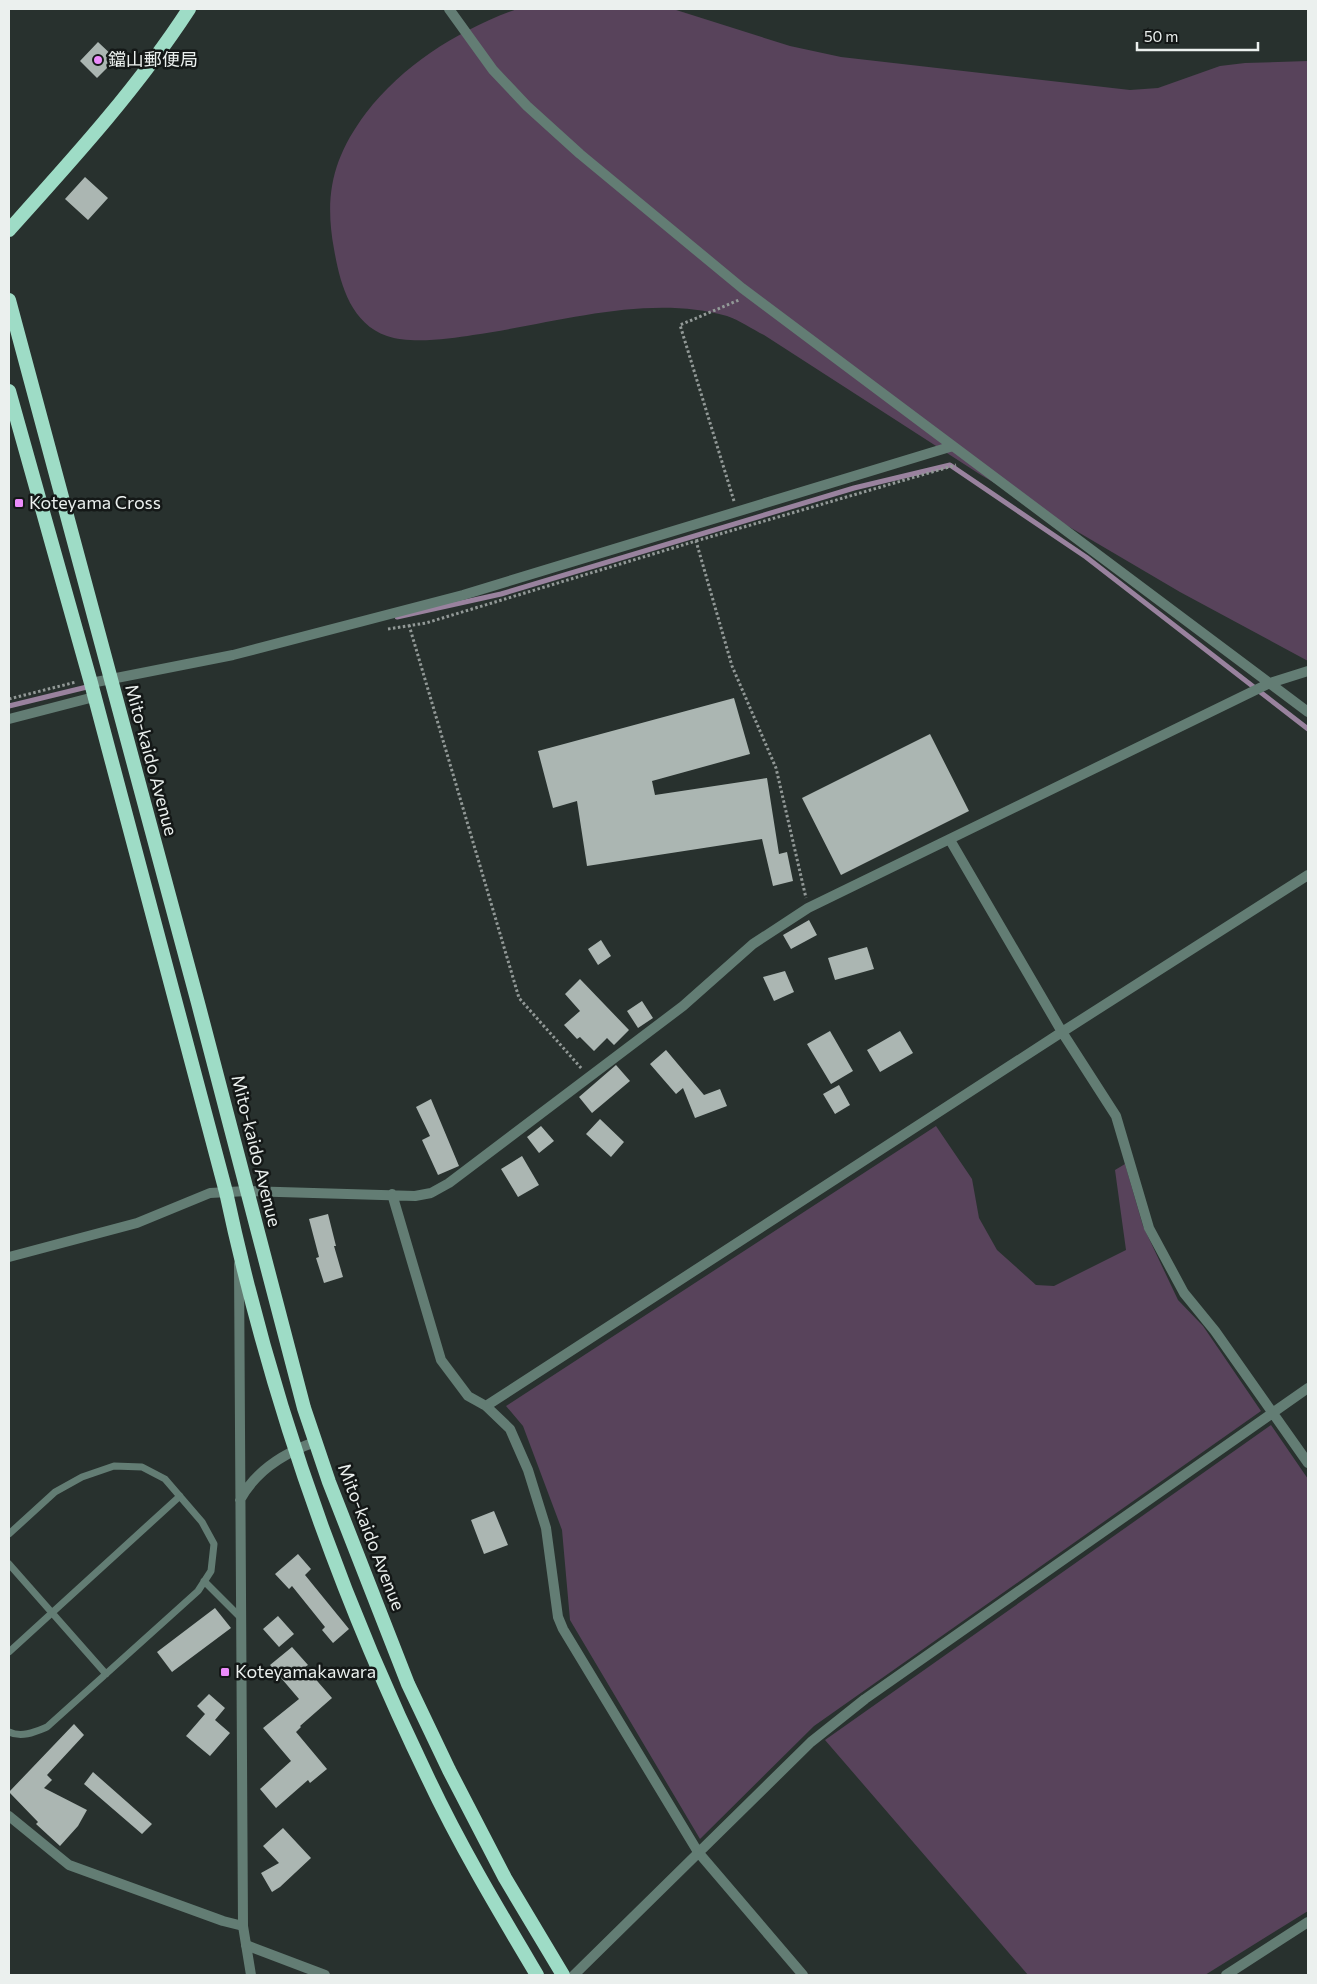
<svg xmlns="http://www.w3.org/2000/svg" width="1317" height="1984" font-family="Commissioner,'Noto Sans JP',sans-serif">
	<rect width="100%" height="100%" fill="#28312e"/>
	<path fill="#58435b" d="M517,9H673L790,46L841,57L1130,90L1158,88L1220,66L1245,63L1308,61V661L1180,592L981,475L764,335C752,329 739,320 727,316C647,293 553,324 473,335C450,339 409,344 387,336C350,323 340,283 334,249C324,195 333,157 366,113C404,64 459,30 517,9Z
		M936,1126L972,1179L979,1218L997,1250L1036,1285L1054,1286L1126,1250L1115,1170L1125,1164L1143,1226L1178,1300L1203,1326L1261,1411L814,1726L700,1839L570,1620L562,1530L523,1426L506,1406Z
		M1271,1425L1308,1479V1911L1205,1975H1028L825,1740Z"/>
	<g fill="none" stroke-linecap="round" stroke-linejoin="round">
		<path stroke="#99829e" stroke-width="5" d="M397,617L501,594L854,488L950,465L1086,557L1308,729
			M9,706L91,686"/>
	</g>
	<path fill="#abb6b2" d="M98,42L116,59L97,78L80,61Z
		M85,177L108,198L88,220L65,199Z
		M734,698L750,754L652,781L655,795L767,778L779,854L787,852L793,881L773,886L762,839L587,866L577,801L553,808L538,751Z
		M930,734L969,811L841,875L802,798Z
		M809,920L817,935L791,949L783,935Z
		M601,940L611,956L598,965L588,949Z
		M867,947L874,969L835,980L828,958Z
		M785,971L794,992L774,1001L763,977Z
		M580,979L629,1030L614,1045L607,1038L594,1051L580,1037L577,1039L564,1025L580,1011L565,994Z
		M642,1001L653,1018L638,1028L627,1011Z
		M830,1031L853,1071L831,1084L807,1044Z
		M900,1031L913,1053L880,1072L867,1050Z
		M666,1050L704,1095L720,1089L727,1106L695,1118L683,1088L676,1094L650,1064Z
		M616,1065L630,1081L592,1113L579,1097Z
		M839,1085L850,1105L835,1114L823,1094Z
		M431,1099L459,1166L438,1175L422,1140L430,1136L416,1107Z
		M600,1119L624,1142L611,1157L586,1134Z
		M541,1126L554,1141L539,1153L527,1137Z
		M522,1156L539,1185L518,1197L501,1169Z
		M328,1214L336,1246H334L343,1277L324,1283L316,1258L319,1257L309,1219Z
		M494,1511L508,1545L484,1554L471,1520Z
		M298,1554L311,1569L305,1575L349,1629L333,1643L322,1630L325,1627L292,1586L289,1589L275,1574Z
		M215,1608L231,1628L172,1672L157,1652Z
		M278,1616L294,1634L279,1647L263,1629Z
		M292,1647L308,1665L305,1667L332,1698L300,1726L301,1727L296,1732L327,1769L310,1783L308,1780L276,1808L260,1789L291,1761L263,1728L299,1699L270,1665Z
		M209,1694L225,1708L215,1720L230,1733L210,1756L186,1736L205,1714L197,1706Z
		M74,1724L84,1735L47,1775L52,1780L44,1788L87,1810L78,1826L60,1846L36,1824L38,1822L9,1792Z
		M93,1772L152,1824L142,1834L84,1784Z
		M283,1828L311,1858L280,1887L272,1892L261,1873L279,1863L263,1846Z"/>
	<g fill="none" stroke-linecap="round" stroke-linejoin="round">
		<path stroke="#929997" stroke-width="3" stroke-dasharray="2.5 2.5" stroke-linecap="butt" d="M734,501L680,325L739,300
			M696,541L956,465
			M409,625L519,998L582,1069
			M388,629L426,623L696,541L732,666L776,768L806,898
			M9,699L76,682"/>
		<path stroke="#637d74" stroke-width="7" d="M9,1534L55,1492L82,1477L114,1466L142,1467L165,1479L202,1522L214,1544L211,1571L198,1591L47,1727C35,1732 22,1738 9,1732
			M9,1564L106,1674
			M204,1581L241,1618
			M9,1652L180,1496"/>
		<path stroke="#637d74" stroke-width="10" d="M449,9L493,70L527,106L580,154L742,288L1308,712
			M91,683L233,655L463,595L953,446
			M9,719L94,697
			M950,840L1062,1032L1116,1116L1149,1228L1184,1293L1215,1331L1308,1463
			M392,1194L441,1360L468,1396L486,1406L510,1429L528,1470L546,1528L558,1617L563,1629L698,1852L803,1975
			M9,1257L137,1223L210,1193L247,1191L415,1196L431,1193L449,1183L683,1006L753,944L808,908L1270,683L1308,671
			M486,1406L1062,1032L1308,875
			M9,1816L69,1865L223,1921L243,1926
			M246,1945L325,1975
			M574,1975L811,1742L865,1699L1308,1388
			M1226,1975L1308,1922"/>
		<path stroke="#637d74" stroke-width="10" d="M239,1264L243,1926L251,1975
			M240,1500C256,1470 284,1453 315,1442"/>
		<path stroke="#9edcc6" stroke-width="14" d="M9,230C72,160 137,89 189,9
			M9,300L198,1003L304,1408L329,1482L408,1684L449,1770L505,1878L563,1975
			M9,391L91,683L226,1192C269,1394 338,1592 428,1778C460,1846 499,1911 537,1975"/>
	</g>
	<g fill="#ec8cfb" stroke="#141817" stroke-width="2">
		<circle cx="98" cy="60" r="5"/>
		<rect x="14" y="498" width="10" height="10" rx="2.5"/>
		<rect x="220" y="1667" width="10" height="10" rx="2.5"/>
	</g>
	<g text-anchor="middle" stroke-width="5" stroke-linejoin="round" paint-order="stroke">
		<g font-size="18" fill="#ebf0ee" stroke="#141817" text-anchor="start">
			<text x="108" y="66">鐺山郵便局</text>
			<text x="29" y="509">Koteyama Cross</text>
			<text x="235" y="1678">Koteyamakawara</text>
		</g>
		<g font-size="18" fill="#ebf0ee" stroke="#141817">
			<text transform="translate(151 760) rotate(75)" y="6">Mito-kaido Avenue</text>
			<text transform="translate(256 1151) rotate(76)" y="6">Mito-kaido Avenue</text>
			<text transform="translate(371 1537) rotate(69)" y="6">Mito-kaido Avenue</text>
		</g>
	</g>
	<rect width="1317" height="1984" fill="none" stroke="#ebf0ee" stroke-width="20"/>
	<path d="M1137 42v8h121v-8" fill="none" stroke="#ebf0ee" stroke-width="2.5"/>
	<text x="1144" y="42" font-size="15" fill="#ebf0ee" stroke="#141817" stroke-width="4" paint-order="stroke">50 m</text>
</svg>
